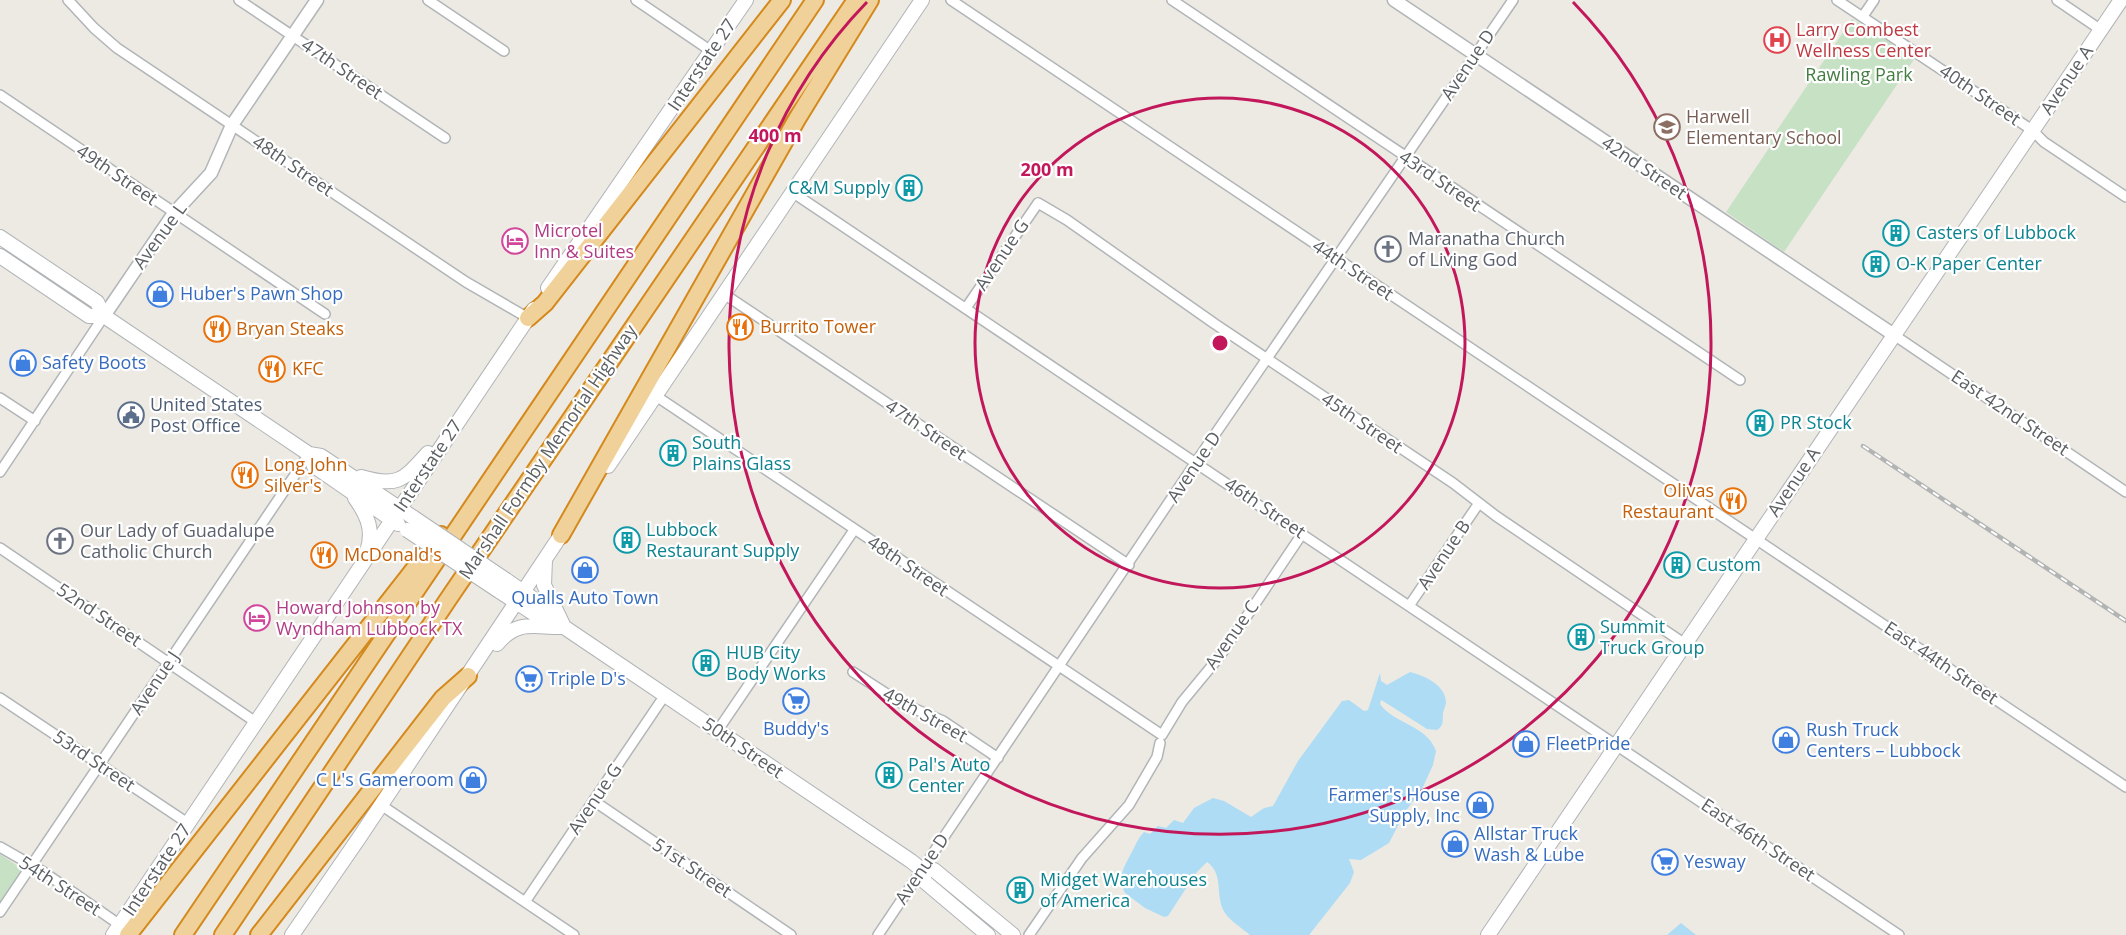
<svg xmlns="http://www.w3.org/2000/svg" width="2126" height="935" font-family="'Open Sans',sans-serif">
	<rect width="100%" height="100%" fill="#edeae4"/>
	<path fill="#c7e1c4" d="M1852,19L1915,58L1784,252L1726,212L1771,145L1769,142Z
		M0,854L22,869L0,902Z"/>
	<path fill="#addcf4" d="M1410,672C1425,676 1446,685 1446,703C1445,707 1444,709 1443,713C1442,721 1445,724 1437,730L1427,729L1383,701L1381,700L1380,704C1394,724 1427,725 1436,751L1433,765L1422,789L1405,812L1389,843L1361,860L1349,859L1354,872L1350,883L1309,935H1250C1242,928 1231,922 1225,913C1214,896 1225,875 1207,862L1196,873L1168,916L1164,917L1145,908L1125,893C1115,877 1127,862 1134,848C1137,842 1139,837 1144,832L1150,834L1158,826L1166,828L1174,820L1183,823L1194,808L1213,798L1224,801L1251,817L1264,808L1273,806L1298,761L1342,701L1349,700L1364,711L1368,710L1380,673L1381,681L1387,685Z
		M1681,923L1696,935H1667Z"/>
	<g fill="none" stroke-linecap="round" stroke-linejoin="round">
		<g stroke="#b1b5b7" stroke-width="12">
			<path id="minor" d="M68,0L94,28L117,48L466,282L528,318
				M239,0L445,138
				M428,0L504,51
				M636,0L711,51
				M951,0L2126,787
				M1172,0L1740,380
				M1837,0L2032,130L2044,142L2126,197
				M2057,0L2101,30
				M1863,16L1874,0
				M0,95L325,314
				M792,192L1899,935
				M724,294L1129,565
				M966,308L1038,203L1067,220L1215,324L1453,483L1496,516L1685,644
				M1894,335L2126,492
				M656,396L1162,735L1182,702L1220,656L1302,534
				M0,398L35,421
				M0,472L104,316
				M0,548L257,723
				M1409,606L1479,503
				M853,672L901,703L943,721L998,758
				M0,698L189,824
				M718,730L854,530
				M594,801L791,935
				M381,805L574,935
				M0,847L42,871L120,925
				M525,902L665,695
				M0,912L309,454
				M878,935L1196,462L1513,0
				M1029,935L1082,858L1129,805L1157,757L1160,743"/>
		</g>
		<g stroke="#b1b5b7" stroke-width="15">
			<path id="tertiary" d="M1394,0L1894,335
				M104,316L174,213L211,173L232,125L317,0"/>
		</g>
		<g stroke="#b1b4b7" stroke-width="16">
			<path id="secondary" d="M0,237L97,302L104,316
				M0,256L89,316H104L309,454L321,456L414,518
				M548,288L746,0
				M309,454L314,466L398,524
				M608,466L922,0
				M361,477C399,488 404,479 428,453
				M355,498C368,516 374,531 367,552
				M545,560L544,585L564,627
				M506,580L557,615
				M499,591L553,626
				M497,644C518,618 536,628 564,627L911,861L921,869L925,882L988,935
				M921,869L934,870L1013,935
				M113,935L534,309
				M292,935L359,838L567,526
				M1488,935L2121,0"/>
		</g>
		<g stroke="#d4891d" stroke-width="20">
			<path id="motorway" d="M528,318L545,303L782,0
				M561,535L797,119L870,0
				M128,935L441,535
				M183,935L815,0
				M223,935L449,598L856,0
				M259,935L443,698L468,676"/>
		</g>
		<use href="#minor" stroke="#fff" stroke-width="9"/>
		<use href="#tertiary" stroke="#fff" stroke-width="12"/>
		<use href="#secondary" stroke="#fff" stroke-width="14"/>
		<use href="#motorway" stroke="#efd199" stroke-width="16"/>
		<g stroke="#b2b3b3" stroke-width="4.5">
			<path id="rail" d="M1863,446L2126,621"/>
		</g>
		<use href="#rail" stroke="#fff" stroke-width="2" stroke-dasharray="7" stroke-linecap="butt"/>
		<g stroke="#b1b4b7" stroke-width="16" stroke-linecap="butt">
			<path id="secondary-bridge" d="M414,518L506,580
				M407,530L499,591"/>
		</g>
		<use href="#secondary-bridge" stroke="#fff" stroke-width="14"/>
	</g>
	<g fill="none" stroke="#c2185b" stroke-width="3">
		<circle cx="1220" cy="343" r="245"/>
		<path d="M1573 2A491 491 0 1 1 867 2"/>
	</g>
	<defs>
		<g id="hospital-ring" transform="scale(1.35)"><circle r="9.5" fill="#fff" stroke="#e0444e" stroke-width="1.5"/><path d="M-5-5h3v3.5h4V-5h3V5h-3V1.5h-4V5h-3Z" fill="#e0444e"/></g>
		<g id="school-ring" transform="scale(1.35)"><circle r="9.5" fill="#fff" stroke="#8d6e63" stroke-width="1.5"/><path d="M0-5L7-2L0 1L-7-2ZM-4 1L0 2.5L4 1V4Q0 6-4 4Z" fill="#8d6e63"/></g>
		<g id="building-ring" transform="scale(1.35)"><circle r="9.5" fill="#fff" stroke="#0f9aa8" stroke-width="1.5"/><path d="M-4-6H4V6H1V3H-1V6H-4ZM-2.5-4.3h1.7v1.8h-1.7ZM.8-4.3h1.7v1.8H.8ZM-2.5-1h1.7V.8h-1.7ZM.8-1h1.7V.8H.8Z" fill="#0f9aa8"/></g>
		<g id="hotel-ring" transform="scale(1.35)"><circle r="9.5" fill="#fff" stroke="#d1479c" stroke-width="1.5"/><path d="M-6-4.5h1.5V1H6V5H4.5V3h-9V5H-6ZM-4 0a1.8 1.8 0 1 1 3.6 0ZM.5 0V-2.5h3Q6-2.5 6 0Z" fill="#d1479c"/></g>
		<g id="church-ring" transform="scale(1.35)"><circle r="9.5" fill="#fff" stroke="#6b7280" stroke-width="1.5"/><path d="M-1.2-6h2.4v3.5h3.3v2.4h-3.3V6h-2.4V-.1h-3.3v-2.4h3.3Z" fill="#6b7280"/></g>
		<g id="shop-ring" transform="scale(1.35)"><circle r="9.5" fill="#fff" stroke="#3f7fe0" stroke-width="1.5"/><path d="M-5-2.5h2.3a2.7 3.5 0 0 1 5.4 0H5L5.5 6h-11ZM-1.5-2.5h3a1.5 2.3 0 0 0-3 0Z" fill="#3f7fe0"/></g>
		<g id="restaurant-ring" transform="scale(1.35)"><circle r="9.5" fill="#fff" stroke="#e8710a" stroke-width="1.5"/><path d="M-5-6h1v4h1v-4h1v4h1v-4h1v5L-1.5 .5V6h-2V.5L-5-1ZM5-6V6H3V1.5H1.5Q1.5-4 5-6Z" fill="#e8710a"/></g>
		<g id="civic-ring" transform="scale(1.35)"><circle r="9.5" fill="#fff" stroke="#5c6f8a" stroke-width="1.5"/><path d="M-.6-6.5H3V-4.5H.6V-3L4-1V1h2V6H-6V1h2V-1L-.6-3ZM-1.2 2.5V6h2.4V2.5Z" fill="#5c6f8a"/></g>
		<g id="supermarket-ring" transform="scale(1.35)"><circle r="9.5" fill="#fff" stroke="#3f7fe0" stroke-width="1.5"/><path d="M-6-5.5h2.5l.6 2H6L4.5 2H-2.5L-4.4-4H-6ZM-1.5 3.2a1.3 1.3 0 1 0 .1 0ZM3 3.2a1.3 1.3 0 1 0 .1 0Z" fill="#3f7fe0"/></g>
	</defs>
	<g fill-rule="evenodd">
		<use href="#hospital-ring" x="1777" y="40"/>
		<use href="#school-ring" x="1667" y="127"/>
		<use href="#building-ring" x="909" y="188"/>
		<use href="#building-ring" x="1896" y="233"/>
		<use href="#hotel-ring" x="515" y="241"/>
		<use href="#church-ring" x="1388" y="249"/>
		<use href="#building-ring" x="1876" y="264"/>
		<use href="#shop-ring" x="160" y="294"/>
		<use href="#restaurant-ring" x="740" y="327"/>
		<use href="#restaurant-ring" x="217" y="329"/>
		<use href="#shop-ring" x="23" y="363"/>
		<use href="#restaurant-ring" x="272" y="369"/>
		<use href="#civic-ring" x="131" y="415"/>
		<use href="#building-ring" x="1760" y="423"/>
		<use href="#building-ring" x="673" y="453"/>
		<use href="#restaurant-ring" x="245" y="475"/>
		<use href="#restaurant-ring" x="1733" y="501"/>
		<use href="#building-ring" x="627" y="540"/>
		<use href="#church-ring" x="60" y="541"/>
		<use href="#restaurant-ring" x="324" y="555"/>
		<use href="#building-ring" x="1677" y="565"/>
		<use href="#shop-ring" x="585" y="570"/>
		<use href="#hotel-ring" x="257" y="618"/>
		<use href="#building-ring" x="1581" y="637"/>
		<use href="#building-ring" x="706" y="663"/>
		<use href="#supermarket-ring" x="529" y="679"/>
		<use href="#supermarket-ring" x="796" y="701"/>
		<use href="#shop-ring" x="1786" y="740"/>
		<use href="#shop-ring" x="1526" y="744"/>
		<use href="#building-ring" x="889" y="775"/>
		<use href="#shop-ring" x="473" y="780"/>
		<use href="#shop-ring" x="1480" y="805"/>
		<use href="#shop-ring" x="1455" y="844"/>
		<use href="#supermarket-ring" x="1665" y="862"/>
		<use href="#building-ring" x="1020" y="890"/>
	</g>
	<g text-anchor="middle" stroke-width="4.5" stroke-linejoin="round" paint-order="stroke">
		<g font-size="18" fill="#be3a42" stroke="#fff" text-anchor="start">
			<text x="1796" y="36">Larry Combest<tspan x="1796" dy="21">Wellness Center</tspan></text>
		</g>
		<g font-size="18" fill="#5c6063" stroke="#fff">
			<text transform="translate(702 65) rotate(-56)" y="6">Interstate 27</text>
			<text transform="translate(1468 65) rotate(-56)" y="6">Avenue D</text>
			<text transform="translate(342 69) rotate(34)" y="6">47th Street</text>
			<text transform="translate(2067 80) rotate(-56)" y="6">Avenue A</text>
			<text transform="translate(1980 95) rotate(34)" y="6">40th Street</text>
			<text transform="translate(293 166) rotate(34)" y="6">48th Street</text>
			<text transform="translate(1644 168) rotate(34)" y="6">42nd Street</text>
			<text transform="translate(117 175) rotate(34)" y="6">49th Street</text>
			<text transform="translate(1440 181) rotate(34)" y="6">43rd Street</text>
			<text transform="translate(160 236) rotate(-54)" y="6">Avenue L</text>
			<text transform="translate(1002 255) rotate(-56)" y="6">Avenue G</text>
			<text transform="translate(1353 270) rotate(34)" y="6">44th Street</text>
			<text transform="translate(2010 413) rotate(34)" y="6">East 42nd Street</text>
			<text transform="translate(1362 423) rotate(34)" y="6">45th Street</text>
			<text transform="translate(926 430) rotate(34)" y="6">47th Street</text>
			<text transform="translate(548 452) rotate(-56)" y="6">Marshall Formby Memorial Highway</text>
			<text transform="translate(428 466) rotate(-56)" y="6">Interstate 27</text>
			<text transform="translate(1194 467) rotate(-56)" y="6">Avenue D</text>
			<text transform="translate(1794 482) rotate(-56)" y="6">Avenue A</text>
			<text transform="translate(1265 508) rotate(34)" y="6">46th Street</text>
			<text transform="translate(1444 555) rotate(-56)" y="6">Avenue B</text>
			<text transform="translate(908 566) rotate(34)" y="6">48th Street</text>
			<text transform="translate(99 615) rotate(34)" y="6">52nd Street</text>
			<text transform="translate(1232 635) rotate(-55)" y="6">Avenue C</text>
			<text transform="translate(1941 663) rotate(34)" y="6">East 44th Street</text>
			<text transform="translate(155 683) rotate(-56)" y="6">Avenue J</text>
			<text transform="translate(925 715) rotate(29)" y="6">49th Street</text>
			<text transform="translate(743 748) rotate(34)" y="6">50th Street</text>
			<text transform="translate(94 761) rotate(34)" y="6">53rd Street</text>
			<text transform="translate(595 799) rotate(-56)" y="6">Avenue G</text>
			<text transform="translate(1758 840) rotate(34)" y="6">East 46th Street</text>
			<text transform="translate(692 868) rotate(34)" y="6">51st Street</text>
			<text transform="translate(922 869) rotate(-56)" y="6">Avenue D</text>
			<text transform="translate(157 870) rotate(-56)" y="6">Interstate 27</text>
			<text transform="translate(60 886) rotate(33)" y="6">54th Street</text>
		</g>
		<g font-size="18" fill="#437e40" stroke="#fff">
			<text x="1859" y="81">Rawling Park</text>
		</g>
		<g font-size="18" fill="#785e54" stroke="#fff" text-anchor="start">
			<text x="1686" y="123">Harwell<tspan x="1686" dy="21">Elementary School</tspan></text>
		</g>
		<g font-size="18" fill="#0d838f" stroke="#fff" text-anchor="start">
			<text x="890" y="194" text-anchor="end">C&amp;M Supply</text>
			<text x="1916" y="239">Casters of Lubbock</text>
			<text x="1896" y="270">O-K Paper Center</text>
			<text x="1780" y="429">PR Stock</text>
			<text x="692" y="449">South<tspan x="692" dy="21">Plains Glass</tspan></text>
			<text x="646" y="536">Lubbock<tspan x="646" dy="21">Restaurant Supply</tspan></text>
			<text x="1696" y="571">Custom</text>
			<text x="1600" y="633">Summit<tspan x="1600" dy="21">Truck Group</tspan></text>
			<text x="726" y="659">HUB City<tspan x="726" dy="21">Body Works</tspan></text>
			<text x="908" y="771">Pal's Auto<tspan x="908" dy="21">Center</tspan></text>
			<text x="1040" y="886">Midget Warehouses<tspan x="1040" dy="21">of America</tspan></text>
		</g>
		<g font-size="18" fill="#b23c85" stroke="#fff" text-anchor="start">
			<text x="534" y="237">Microtel<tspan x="534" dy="21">Inn &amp; Suites</tspan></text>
			<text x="276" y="614">Howard Johnson by<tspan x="276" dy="21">Wyndham Lubbock TX</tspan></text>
		</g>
		<g font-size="18" fill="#5b616d" stroke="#fff" text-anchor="start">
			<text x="1408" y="245">Maranatha Church<tspan x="1408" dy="21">of Living God</tspan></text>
			<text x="80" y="537">Our Lady of Guadalupe<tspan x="80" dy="21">Catholic Church</tspan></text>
		</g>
		<g font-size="18" fill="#366cbe" stroke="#fff" text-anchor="start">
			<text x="180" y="300">Huber's Pawn Shop</text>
			<text x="42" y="369">Safety Boots</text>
			<text x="585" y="604" text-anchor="middle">Qualls Auto Town</text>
			<text x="548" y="685">Triple D's</text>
			<text x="796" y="735" text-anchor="middle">Buddy's</text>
			<text x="1806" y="736">Rush Truck<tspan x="1806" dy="21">Centers – Lubbock</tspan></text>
			<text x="1546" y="750">FleetPride</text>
			<text x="454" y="786" text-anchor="end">C L's Gameroom</text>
			<text x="1460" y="801" text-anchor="end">Farmer's House<tspan x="1460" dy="21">Supply, Inc</tspan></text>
			<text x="1474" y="840">Allstar Truck<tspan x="1474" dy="21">Wash &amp; Lube</tspan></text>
			<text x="1684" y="868">Yesway</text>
		</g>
		<g font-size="18" fill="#c56008" stroke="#fff" text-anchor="start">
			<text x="760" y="333">Burrito Tower</text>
			<text x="236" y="335">Bryan Steaks</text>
			<text x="292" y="375">KFC</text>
			<text x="264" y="471">Long John<tspan x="264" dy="21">Silver's</tspan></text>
			<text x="1714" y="497" text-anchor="end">Olivas<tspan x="1714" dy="21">Restaurant</tspan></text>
			<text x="344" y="561">McDonald's</text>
		</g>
		<g font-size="18" fill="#4e5e75" stroke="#fff" text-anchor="start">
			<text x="150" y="411">United States<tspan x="150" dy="21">Post Office</tspan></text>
		</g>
	</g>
	<circle cx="1220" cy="343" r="9" fill="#c2185b" stroke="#fff" stroke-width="3"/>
	<g font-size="18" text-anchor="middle" font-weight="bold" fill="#c2185b" stroke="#fff" stroke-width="4.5" stroke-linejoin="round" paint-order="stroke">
		<text x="775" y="142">400 m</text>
		<text x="1047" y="176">200 m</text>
	</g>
</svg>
